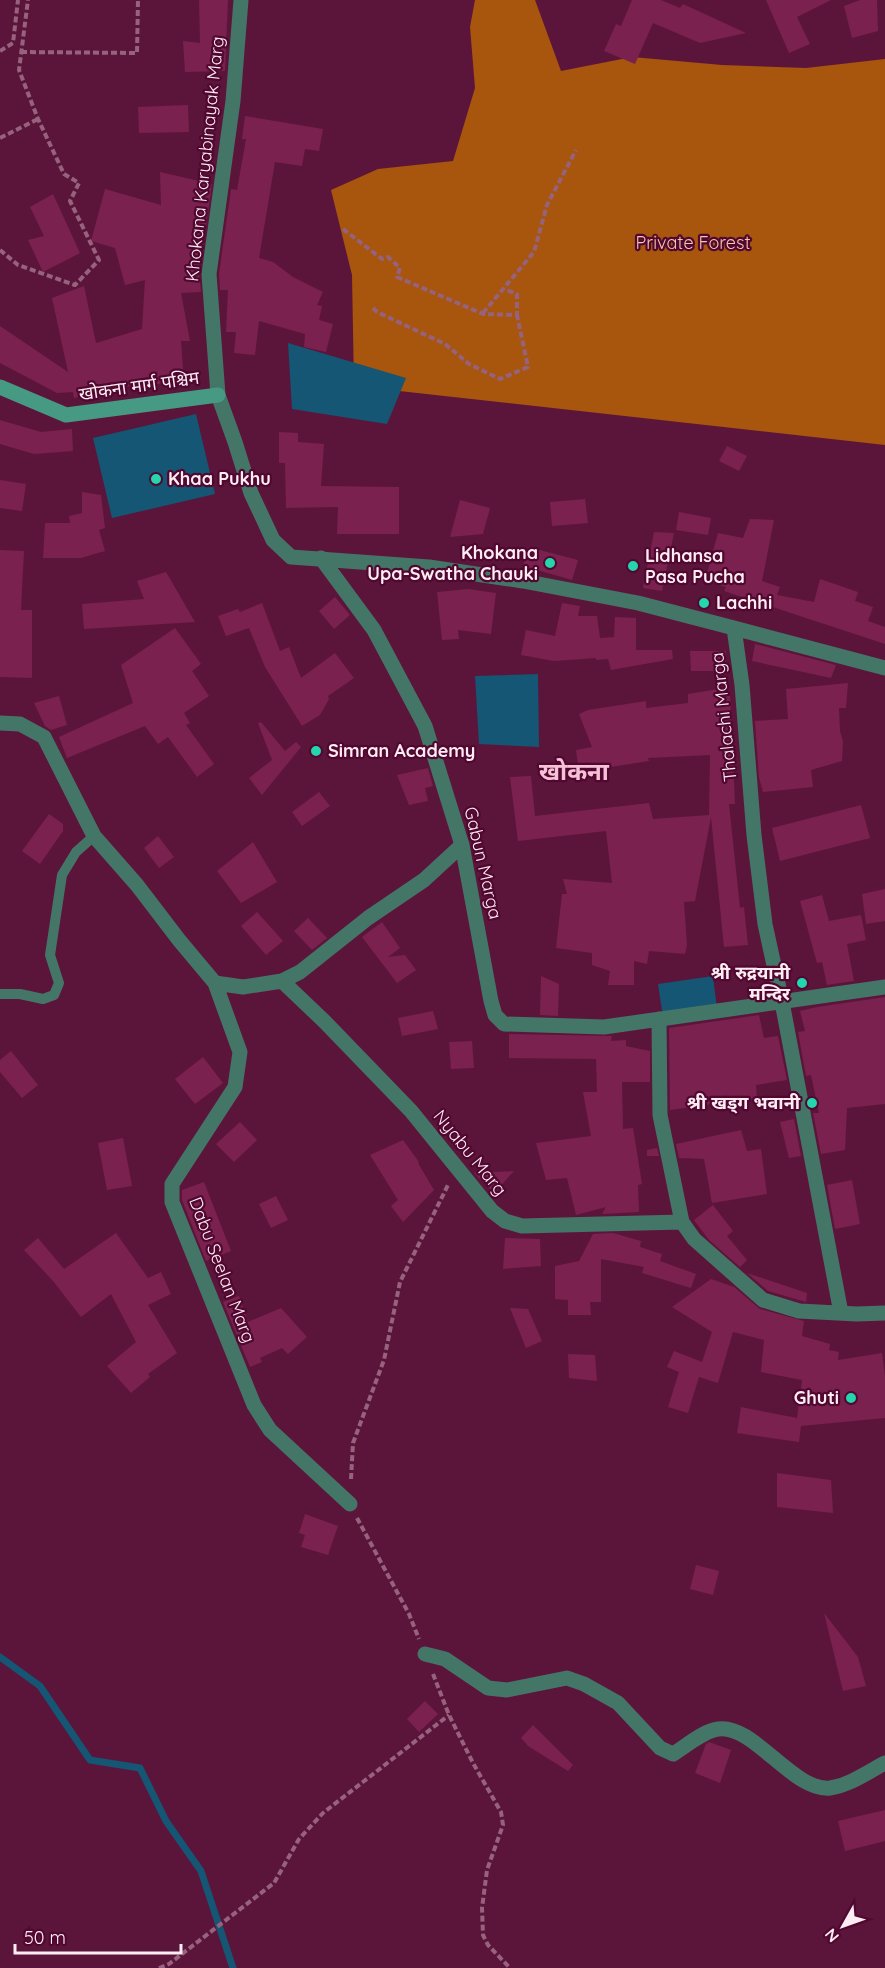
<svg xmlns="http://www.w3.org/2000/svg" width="885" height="1968" font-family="Quicksand,'Noto Sans Devanagari',sans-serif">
	<rect width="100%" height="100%" fill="#5c153a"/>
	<path fill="#a8550e" d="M475,0H535L561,71L632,57L722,65L806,68L885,59V445L354,386L352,275L331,190L378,169L453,161L475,88L470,27Z"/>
	<path fill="#145673" d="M288,343L406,378L387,424L292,409Z
		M196,414L215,494L112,518L93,438Z
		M538,674L539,747L479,744L475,676Z
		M713,976L717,1009L663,1017L658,984Z"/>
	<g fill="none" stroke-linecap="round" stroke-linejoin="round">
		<path stroke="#145673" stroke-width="7" d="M0,1657L40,1686L90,1760L140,1768L166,1821L201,1871L233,1968"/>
	</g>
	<path fill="#7a214f" d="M199,0H228L225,71L185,72L183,41L200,43Z
		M632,0H661L680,8L683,4L746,33L700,43L653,23L635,64L604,51L616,24L621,26Z
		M766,0H831L797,17L810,44L789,53Z
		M860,0H877L878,31L852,38L844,6Z
		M188,105L189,132L139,133L138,107Z
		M245,116L323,129L319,151L305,149L302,166L275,162L259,258L273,262L293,277L323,292L317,305L322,306L319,320L333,324L326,352L304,347L305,334L259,321L255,355L234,353L236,332H226L228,290H220L219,274L231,189L237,190L246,139H242Z
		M160,172L212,184L199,273L201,292L181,293L190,341H181L184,382L106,388L107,391L74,398L73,392L57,393L0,363V326L68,372L52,298L84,286L96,343L142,329L145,280L125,285L115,248L91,241L105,189L161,205Z
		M53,194L80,253L43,272L28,240L44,236L30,207Z
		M0,420L41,432L72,429L73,451L34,454L0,444Z
		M279,432L298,433V442L324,444L321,486L399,487V534H337L338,507L286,508L285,463H279Z
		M727,446L747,456L739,471L719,461Z
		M0,480L26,484L22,511L0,508Z
		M82,492L101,495L105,528L99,530L105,551L81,558H43L45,523H70L69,516L82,513Z
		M585,499L588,523L552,526L550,502Z
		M460,500L490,508L483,534L450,537Z
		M679,512L711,518L708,535L676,530Z
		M750,519L774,520L762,581L780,587L777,595L814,602L820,579L858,592L855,601L873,607L868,621L885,627V644L724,591L726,587L705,581L718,533L743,538Z
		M654,532L674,533L662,591L643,588Z
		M528,547L578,560L572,580L523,566Z
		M0,550L24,551L21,610H32V678L0,677Z
		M166,572L195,622L84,629L82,604L144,599L137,581Z
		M468,589L496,593L491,634L458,630L459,639L442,640L437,592Z
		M335,597L350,615L334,629L319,611Z
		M262,603L280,651L289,647L301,678L335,653L354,678L328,696L329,699L320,715L302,726L265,667L249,628L226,636L218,616L238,609L240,612Z
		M562,603L580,606L578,616H597L600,638L614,637L615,617L636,618V650H672L673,659L611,670L608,659L596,660V658L554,661L521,655L526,630L555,636Z
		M175,628L201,664L192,671L209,696L184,713L190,723L186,725L214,764L197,777L168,737L158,744L145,726L67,758L59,737L133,703L121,665Z
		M755,644L836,665L831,678L752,661Z
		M690,651H726V671H691Z
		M848,683L846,708H839L840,731L843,741L842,761L811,770L813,787L763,792L759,778L755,721L788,719L786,689Z
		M725,688V696H730L735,804H729L740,908L744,907L748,945L724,947L711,817L695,901L684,902L687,945L685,954L649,951L647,964L634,961V985H608L610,971L592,965V953L556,948L562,894H567L563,879L612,883L606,831L518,841L510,777L531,776L535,816L649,803L653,819L709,815L710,755L648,758L649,761L579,772L576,750L592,747L579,714L588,710L646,701V708L688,703V694Z
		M59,696L67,725L51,730L45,726L34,703Z
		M261,722L285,751L296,742L301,747L262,795L249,778L272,760L258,723Z
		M428,768L433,786L425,788L428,801L409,805L397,775Z
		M319,792L330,806L302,826L292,812Z
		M861,805L870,838L780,861L772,828Z
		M49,814L63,824V831L40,864L22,851Z
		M158,836L174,857L159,868L144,848Z
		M253,842L277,882L241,903L217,871Z
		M885,889V921L866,924L862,894Z
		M822,895L829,921L861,915L866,940L847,944L854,981L827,985L822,962L817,963L800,901Z
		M257,912L283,941L266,955L241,926Z
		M308,918L327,938L312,950L294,931Z
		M382,922L400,948L388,957L405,955L416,970L397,983L362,937Z
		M541,976L559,984L558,1016L540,1015Z
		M885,997V1104L847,1108L845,1150L821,1154L813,1113H819L811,1075L806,1076L798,1032L805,1031L800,1011L817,1007Z
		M433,1011L438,1029L402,1036L398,1018Z
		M759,1015L764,1038L778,1036L787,1080L756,1085L757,1098L670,1110L669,1028Z
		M509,1034L612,1036L611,1041L626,1040V1046L650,1051V1082H622L623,1129L633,1128L642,1184L638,1185L639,1212L602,1214L606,1207L576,1215L567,1178L546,1180L536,1143L591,1136L583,1092H597L596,1059L509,1058Z
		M472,1041L474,1068L451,1069L449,1042Z
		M11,1051L38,1085L22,1098L0,1072V1060Z
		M203,1057L223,1083L195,1104L175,1079Z
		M794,1119L801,1156L789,1158L780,1122Z
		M240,1122L257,1140L234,1162L216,1144Z
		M741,1130L747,1151L761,1149L767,1194L712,1203L704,1159L679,1158L676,1144Z
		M123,1138L132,1186L107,1190L98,1143Z
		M403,1140L419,1162L418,1163L434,1190L403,1222L391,1206L398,1200L370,1155Z
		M657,1148L659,1156H647V1150Z
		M514,1171L494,1193L474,1173Z
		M852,1180L860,1224L835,1229L827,1185Z
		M204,1182L231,1251L206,1261L182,1200V1190Z
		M276,1196L288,1220L271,1228L259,1204Z
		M713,1205L733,1231L727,1236L747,1260L740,1267L709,1240L694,1220Z
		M116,1233L148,1278L161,1272L171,1294L148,1305L177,1353L148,1374L150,1377L131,1393L107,1366L136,1342L111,1294L81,1317L53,1281L24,1250L38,1238L64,1269Z
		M613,1233L641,1241L640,1247L662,1254L660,1261L696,1274L691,1288L642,1273L644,1267L601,1259V1302H590L591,1315H568V1300L555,1299V1266L579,1261L593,1234Z
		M505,1238L540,1239L541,1266L503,1269Z
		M747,1273L807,1293L806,1302L768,1291Z
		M711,1279L734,1287L760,1309L804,1321L802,1336L830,1344L829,1350L839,1352L838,1360L882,1353L885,1376V1418L801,1426L799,1442L737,1433L741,1407L797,1418L802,1380L761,1372L764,1340L733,1332L718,1383L699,1377L688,1413L668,1407L679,1372L667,1367L674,1351L702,1362L712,1332L672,1307Z
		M239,1296L248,1322L281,1308L307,1337L288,1354L282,1348L260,1358L262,1362L250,1367L223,1302Z
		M510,1308L528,1309L542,1341L526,1348Z
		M568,1354L595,1355L597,1381L569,1378Z
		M777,1473L831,1480L833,1513L777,1507Z
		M305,1514L338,1526L328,1555L301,1547L305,1535L299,1533Z
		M696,1565L719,1571L713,1595L690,1589Z
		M824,1613L858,1657L866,1686L843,1691Z
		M425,1701L438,1714L419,1732L407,1719Z
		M533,1725L573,1765L568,1771L528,1746L521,1738Z
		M709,1742L731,1750L720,1783L695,1773L706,1744Z
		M885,1810V1841L845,1851L838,1821Z"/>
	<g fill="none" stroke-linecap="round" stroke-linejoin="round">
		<path stroke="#96627d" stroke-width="4" stroke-dasharray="6 3" stroke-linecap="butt" d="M0,51L13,43L18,0
			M21,52L137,53L138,0
			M0,138L38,119
			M343,229L382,259L388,257L400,268L397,277L483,314L517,315V294L504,289
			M0,250L18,265L75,285L99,260L70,201L79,183L64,174L38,119L19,70L28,0
			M373,308L377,312L445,344L469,364L500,379L528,367L517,315
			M483,313L534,252L547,205L576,150
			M351,1479L353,1443L384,1360L400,1282L448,1185
			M357,1518L409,1614L419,1639
			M433,1674L449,1715L473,1763L501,1812L503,1825L487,1870L482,1908L483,1935L488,1945L510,1968
			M159,1968L169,1964L274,1883L299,1839L323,1813L449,1715"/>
		<path stroke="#447667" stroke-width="10" d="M0,994H20L43,999L54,995L59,983L50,955L62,875L76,852L94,836"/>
		<path stroke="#447667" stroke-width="15" d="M241,0L233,101L209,274L218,395L235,442L251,493L273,540L291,557L429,567L523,581L638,603L734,628L742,685L754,835L765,924L782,1002L841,1313
			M321,558L374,630L425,726L462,845L491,1001L495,1015L504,1024L604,1027L885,987
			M734,628L885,668
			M0,723L20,724L44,737L94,836L137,885L179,940L215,983L240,1052L235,1087L172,1184V1202L254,1405L270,1430L350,1504
			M282,981L325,1022L411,1111L492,1211L505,1221L522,1226L682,1222
			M215,983L243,987L282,981L300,972L368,918L424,880L462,845
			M659,1019L660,1115L682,1222L694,1239L763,1300L799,1311L857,1314L885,1313
			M425,1654L445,1659L488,1688L507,1690L567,1678L584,1684L618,1703L660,1748L673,1754C686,1746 703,1731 718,1729C753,1723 793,1792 830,1788C850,1785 868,1772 885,1763"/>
		<path stroke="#469a83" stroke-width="15" d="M0,387L66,415L218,395"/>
	</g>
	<g fill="#24d5ae" stroke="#500730" stroke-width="2">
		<circle cx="156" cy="479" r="6"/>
		<circle cx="550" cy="563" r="6"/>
		<circle cx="633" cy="566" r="6"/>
		<circle cx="704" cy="603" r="6"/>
		<circle cx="316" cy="751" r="6"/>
		<circle cx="802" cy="983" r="6"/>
		<circle cx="812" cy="1103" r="6"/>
		<circle cx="851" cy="1398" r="6"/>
	</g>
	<g text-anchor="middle" stroke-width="4.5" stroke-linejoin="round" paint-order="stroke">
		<g font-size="18" fill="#feecf3" stroke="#500730">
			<text transform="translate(205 159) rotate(-84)" y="6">Khokana Karyabinayak Marg</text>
			<text transform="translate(139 386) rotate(-8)" y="6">खोकना मार्ग पश्चिम</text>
			<text transform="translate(724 717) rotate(-96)" y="6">Thalachi Marga</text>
			<text transform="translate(483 863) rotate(77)" y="6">Gabun Marga</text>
			<text transform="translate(470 1153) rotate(51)" y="6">Nyabu Marg</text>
			<text transform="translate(222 1270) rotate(69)" y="6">Dabu Seelan Marg</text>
		</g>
		<g font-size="18" fill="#f4c6aa" stroke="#500730">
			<text x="693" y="249">Private Forest</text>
		</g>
		<g font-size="18" font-weight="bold" fill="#feecf3" stroke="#500730" text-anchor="start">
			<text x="168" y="485">Khaa Pukhu</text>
			<text x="538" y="559" text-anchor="end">Khokana<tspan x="538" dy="21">Upa-Swatha Chauki</tspan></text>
			<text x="645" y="562">Lidhansa<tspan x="645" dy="21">Pasa Pucha</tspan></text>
			<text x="716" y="609">Lachhi</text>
			<text x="328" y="757">Simran Academy</text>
			<text x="790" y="979" text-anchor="end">श्री रुद्रयानी<tspan x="790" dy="21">मन्दिर</tspan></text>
			<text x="800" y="1109" text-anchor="end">श्री खड्ग भवानी</text>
			<text x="839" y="1404" text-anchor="end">Ghuti</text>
		</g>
		<g font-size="24" font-weight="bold" fill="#f6c1d6" stroke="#500730">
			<text x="574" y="780">खोकना</text>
		</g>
	</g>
	<g transform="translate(843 1926) rotate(230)" stroke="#500730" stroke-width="4.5" paint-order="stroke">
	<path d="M0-4.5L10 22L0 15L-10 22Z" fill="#feecf3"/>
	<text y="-9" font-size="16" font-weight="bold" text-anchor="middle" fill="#feecf3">N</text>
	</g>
	<path d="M15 1944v9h166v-9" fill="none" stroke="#feecf3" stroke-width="3"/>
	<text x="24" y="1944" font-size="18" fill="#feecf3" stroke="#500730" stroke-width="4.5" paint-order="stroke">50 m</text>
</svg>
